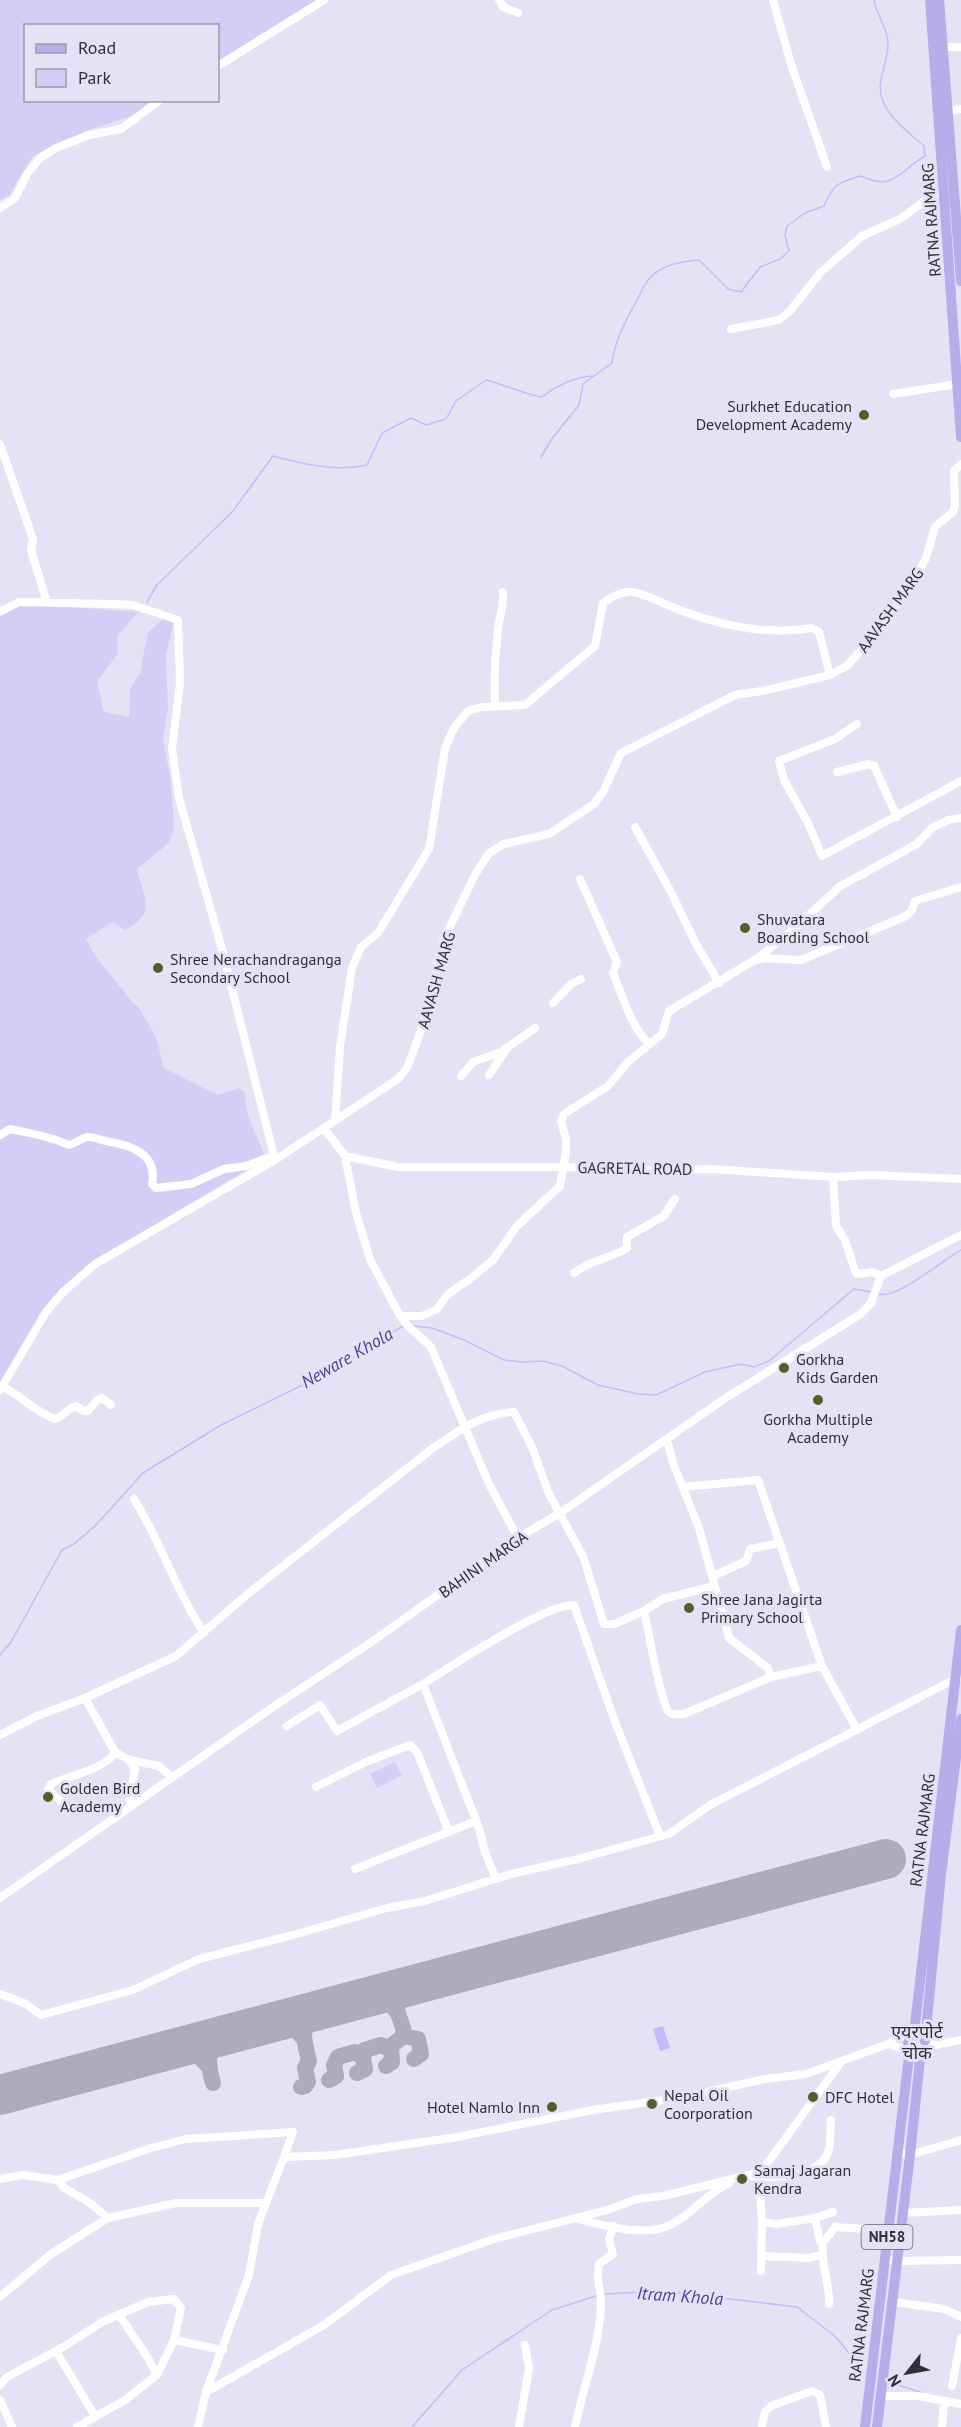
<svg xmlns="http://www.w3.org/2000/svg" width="961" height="2427" font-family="'PT Sans','Noto Sans Devanagari',sans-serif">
	<rect width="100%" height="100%" fill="#e4e3f6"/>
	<path fill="#d3cef5" d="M0,0H317L218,61V26H26V100L155,101L138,114L83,132L33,156L9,195L0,200Z
		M19,606H59L138,612L117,637L118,653L97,682L104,712L129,717L130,689L140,673L148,632L164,618L174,619L166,657L168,709L163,738L171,783L174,828L169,843L137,869C143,897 158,914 125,930L112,922L86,939L96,957L133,1003L138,1006L156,1037L164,1068L217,1095L239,1088L244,1092L248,1116L266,1158L168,1217L52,1299L39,1314L34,1337L0,1382V615Z
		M395,1762L402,1775L377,1788L370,1774Z"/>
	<path fill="#c4bcfa" d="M663,2026L670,2048L660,2051L653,2029Z"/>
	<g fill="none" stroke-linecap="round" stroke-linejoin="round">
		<path stroke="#c4bcfa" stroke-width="1.5" d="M541,457L551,440L579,405L583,384L612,363C615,340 625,322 636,302C641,294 644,283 651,277C662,265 684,261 699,260L728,289L741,292L760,267L780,259L789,251L785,235L787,226L805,213L824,206C833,184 839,182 861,176C894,192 899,171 925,156L924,146C905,130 875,108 881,80C883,68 888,57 888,44C888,27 876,15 874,0
			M147,602L157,585L233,511L273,456C303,464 336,472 367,465L382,433L411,418L426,425L446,419L456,401L486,380C495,382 538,398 541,397C545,396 550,391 553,389C566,382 580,376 594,376
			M879,1294C896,1300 943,1260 961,1250
			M414,1326L432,1328L464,1340L504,1360L521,1362L543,1361L562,1366L598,1385L638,1394L656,1395L705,1372L741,1364L754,1367L769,1361L854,1289L871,1292
			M0,1655L11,1642L62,1550L74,1544L95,1526L143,1473L221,1425L329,1372L364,1352L375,1341L404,1326
			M603,2294L662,2291L797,2307L836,2337L860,2367
			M898,2385L923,2393
			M412,2427L462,2370L552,2310L599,2295"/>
		<path stroke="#acacba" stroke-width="16" d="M371,1996L386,1999L398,2013
			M273,2023L293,2027L304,2039
			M403,2032L408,2037L418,2039L421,2054L414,2059
			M181,2047L197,2054L208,2066
			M386,2066L392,2062L391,2047C394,2042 399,2041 402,2037C410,2022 380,2008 414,1985
			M357,2073L365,2069L363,2058L365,2050L381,2045L390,2049
			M329,2080L336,2076L334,2065L338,2057L355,2052L363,2058
			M213,2083C206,2058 207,2052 226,2035
			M301,2087L305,2086L308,2082L305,2068L309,2061C304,2039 297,2024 320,2010"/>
		<path stroke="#acacba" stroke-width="40" d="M0,2095L886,1859"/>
		<path stroke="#fff" stroke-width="8" d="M499,0L503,7L518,13
			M773,0L791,64L827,167
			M943,47H961
			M218,66L324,0
			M947,111L961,109
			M0,208L15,198L27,174L40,158L56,148L89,135L121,129L160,100
			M731,329L779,320L790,311L820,273L862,236L900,219L922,203L932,191L944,194
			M893,394L958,384
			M0,444L33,539L31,550L47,603
			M0,612L19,602L112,604L133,605L178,620L180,683L172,749L179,798L222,949L275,1160L267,1158L246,1166L224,1169L191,1184L156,1188L152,1184C158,1153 130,1145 106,1141C100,1140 93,1136 87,1137C81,1139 75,1143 69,1145C53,1137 29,1133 10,1129L0,1135
			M495,707C494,681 495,655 498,630C499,614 504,610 503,592
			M857,724L835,739L779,761L784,780L808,823L822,856L961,781
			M837,772L869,764L874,766L897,817
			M635,827L671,892L695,942L719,983
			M580,879L617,962L613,973C621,992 633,1032 649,1043
			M757,960L764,958L801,960L904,917L911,912L915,901L961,887
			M553,1003L571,984L581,979
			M489,1075L505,1051
			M461,1076L473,1062L501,1052L535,1028
			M335,1121L340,1047L352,968L361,947L378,933L429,849L445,748L454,728L468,711L482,707L525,705L595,646L603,603C612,597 621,591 632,592C651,595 667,606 685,612C726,627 769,635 812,628L819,632L830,675
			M324,1128L345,1156L398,1167H563L670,1171L711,1169L833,1177L871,1175L961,1179
			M345,1156L356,1213L370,1259L400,1316L408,1326L431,1347L489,1484L518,1538
			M833,1177L836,1226L845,1240L855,1271L857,1274L873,1272L881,1276
			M574,1273C590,1260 610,1259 627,1248V1237L664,1216L675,1199
			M400,1316H422L437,1309L448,1294L470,1279L493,1260L517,1226L560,1186L566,1152V1139L561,1121L564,1114L608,1086L628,1062L662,1034L669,1011L755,960L793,930L839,887L917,844L932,828L948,820L961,818
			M2,1386C21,1396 34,1411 55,1419C64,1416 68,1408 76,1406L84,1411H88L97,1400L102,1398L111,1405
			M0,1390L46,1312L62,1293L95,1264L275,1160L398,1079L407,1068L422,1028L443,941L475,875L489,853L504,844L549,834L594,804L603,792L621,753L735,695L762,691L830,675L847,666L879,630L913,583L926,558L935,527L953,512L955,505L954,471L961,464
			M667,1439L673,1463L699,1528L729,1638L768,1668L771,1677
			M683,1487L758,1480L822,1666L857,1730
			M134,1499C161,1542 176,1591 204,1633
			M713,1576L746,1561L750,1549L780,1543
			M644,1611L663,1599L714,1586
			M423,1684C450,1667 548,1602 574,1605L614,1719L660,1836
			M287,1726L320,1705L337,1731L423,1684L479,1828L485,1852L496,1879
			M0,1735L37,1716L85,1698L176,1656L250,1592L433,1448C458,1431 483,1413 514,1412L532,1447L549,1494L583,1556L604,1624H614L644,1611C648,1627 661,1707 670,1713C674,1715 680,1714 684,1714L771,1677L822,1666
			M115,1752L129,1760L135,1769L130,1798L131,1807
			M130,1760L159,1766L172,1777
			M316,1787L368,1761L410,1745L417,1752L449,1832
			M61,1801L48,1790L51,1784C67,1777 109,1767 115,1752L85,1698
			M355,1869L476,1821
			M0,1898L276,1705L370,1643L518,1538L560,1513L727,1397L861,1314L871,1303L881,1276L961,1235
			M0,1994L24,2003L41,2015L133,1990L199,1959L293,1935L387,1908L425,1901L511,1874L578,1859L669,1834L710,1805L961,1676
			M925,2042L936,2045L961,2040
			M888,2044L900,2048H910
			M897,2153L910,2155L961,2140
			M753,2177C776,2177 821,2179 829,2149C831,2141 830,2129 831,2120
			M759,2177L762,2222
			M0,2179L23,2175L58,2180L151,2148L186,2139L293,2132L284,2157
			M58,2180L64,2188L90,2203L108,2218
			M902,2213L961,2210
			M815,2218L833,2212
			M578,2219C604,2226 648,2238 672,2224C693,2213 707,2193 729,2183
			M823,2243C820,2263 830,2283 829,2304
			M761,2256L809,2258L821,2255
			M885,2259L897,2261L961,2260
			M761,2271L762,2222L777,2224L815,2218L820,2241L823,2243L835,2227L864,2229L875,2237L887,2240
			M0,2297L51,2254L108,2218L176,2203H265
			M893,2302L944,2309L961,2317
			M120,2316L148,2358L157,2375
			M56,2351L95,2416
			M0,2385L7,2377L65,2346L102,2322L148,2302L174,2299L181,2308L174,2340
			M952,2386L961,2338
			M206,2392L324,2325L391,2275L494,2239L607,2210L637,2199L663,2196L761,2172L841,2062
			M883,2396H918L961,2404
			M0,2400L12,2427
			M77,2427L125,2400L157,2375L174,2340L223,2350
			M198,2427L206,2392L249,2275L258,2224L284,2157L335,2155L457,2137L593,2110L684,2097L765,2079L806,2074L888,2044L898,2037L910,2036
			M519,2427L529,2368L525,2345
			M575,2427C583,2388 600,2344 601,2305C602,2288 595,2284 599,2264L613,2254L609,2239L614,2226
			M762,2427L765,2412L771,2406L812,2391L820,2395L826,2427
			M942,2427L944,2402"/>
		<path stroke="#b9aceb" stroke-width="10" d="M930,0L961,437
			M939,0L961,281
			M914,2033L961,1630
			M925,2041L941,1874L961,1719
			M865,2427L910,2048L908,2043L914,2033L924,2037
			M877,2427L910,2155L921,2050"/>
	</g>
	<g fill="#595b28" stroke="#e4e3f6" stroke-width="2">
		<circle cx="864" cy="415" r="6"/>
		<circle cx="745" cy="928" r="6"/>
		<circle cx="158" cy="968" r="6"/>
		<circle cx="784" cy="1368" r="6"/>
		<circle cx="818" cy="1400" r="6"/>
		<circle cx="689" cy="1608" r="6"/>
		<circle cx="48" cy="1797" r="6"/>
		<circle cx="813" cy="2097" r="6"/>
		<circle cx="652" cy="2104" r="6"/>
		<circle cx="552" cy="2107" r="6"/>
		<circle cx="742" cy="2179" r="6"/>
	</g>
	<g text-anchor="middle" stroke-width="6" stroke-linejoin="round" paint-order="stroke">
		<rect fill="#e4e3f6" stroke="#666670" stroke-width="1.5" x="861.5" y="2225" width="51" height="24" rx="4.5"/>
		<g font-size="15" font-weight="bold" fill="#303037">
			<text x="887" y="2242">NH58</text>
		</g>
		<g font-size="16" fill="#303037" stroke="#e4e3f6">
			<text transform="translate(931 220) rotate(-94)" y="6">RATNA RAJMARG</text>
			<text transform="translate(890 610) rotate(-54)" y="6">AAVASH MARG</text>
			<text transform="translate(436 980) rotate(-74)" y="6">AAVASH MARG</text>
			<text transform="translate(635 1168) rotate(1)" y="6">GAGRETAL ROAD</text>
			<text transform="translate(483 1564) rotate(-35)" y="6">BAHINI MARGA</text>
			<text transform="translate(922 1830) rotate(-83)" y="6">RATNA RAJMARG</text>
			<text transform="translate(861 2325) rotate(-83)" y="6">RATNA RAJMARG</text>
		</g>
		<g font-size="16" fill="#303037" stroke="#e4e3f6" text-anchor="start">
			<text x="852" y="412" text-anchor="end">Surkhet Education<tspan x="852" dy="18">Development Academy</tspan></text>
			<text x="757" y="925">Shuvatara<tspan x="757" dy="18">Boarding School</tspan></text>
			<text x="170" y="965">Shree Nerachandraganga<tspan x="170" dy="18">Secondary School</tspan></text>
			<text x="796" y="1365">Gorkha<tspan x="796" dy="18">Kids Garden</tspan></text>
			<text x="818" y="1425" text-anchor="middle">Gorkha Multiple<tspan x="818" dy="18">Academy</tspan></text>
			<text x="701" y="1605">Shree Jana Jagirta<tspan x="701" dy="18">Primary School</tspan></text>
			<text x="60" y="1794">Golden Bird<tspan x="60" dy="18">Academy</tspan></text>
			<text x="664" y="2101">Nepal Oil<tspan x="664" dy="18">Coorporation</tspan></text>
			<text x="825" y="2103">DFC Hotel</text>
			<text x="540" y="2113" text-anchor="end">Hotel Namlo Inn</text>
			<text x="754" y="2176">Samaj Jagaran<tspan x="754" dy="18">Kendra</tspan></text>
		</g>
		<g font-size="18" font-style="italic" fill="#523d94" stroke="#e4e3f6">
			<text transform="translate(347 1358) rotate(-30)" y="6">Neware Khola</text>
			<text transform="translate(680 2296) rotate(4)" y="6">Itram Khola</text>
		</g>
		<g font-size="18" fill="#303037" stroke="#e4e3f6">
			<text x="917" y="2038">एयरपोर्ट<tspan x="917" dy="21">चोक</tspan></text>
		</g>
	</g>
	<rect x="24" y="24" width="195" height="78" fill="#e4e3f6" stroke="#9c9baa" stroke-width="1.5"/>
	<rect x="36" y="44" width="30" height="9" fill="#b9aceb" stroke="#9c9baa" stroke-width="1.5"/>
	<text x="78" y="54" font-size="18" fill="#303037">Road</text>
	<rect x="36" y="69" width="30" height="18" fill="#d3cef5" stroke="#9c9baa" stroke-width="1.5"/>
	<text x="78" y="84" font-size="18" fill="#303037">Park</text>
	<g transform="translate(907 2373) rotate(239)" stroke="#e4e3f6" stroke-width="4.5" paint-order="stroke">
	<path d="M0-4.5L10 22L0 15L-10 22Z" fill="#303037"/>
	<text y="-9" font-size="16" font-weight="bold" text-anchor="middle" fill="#303037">N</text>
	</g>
</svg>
